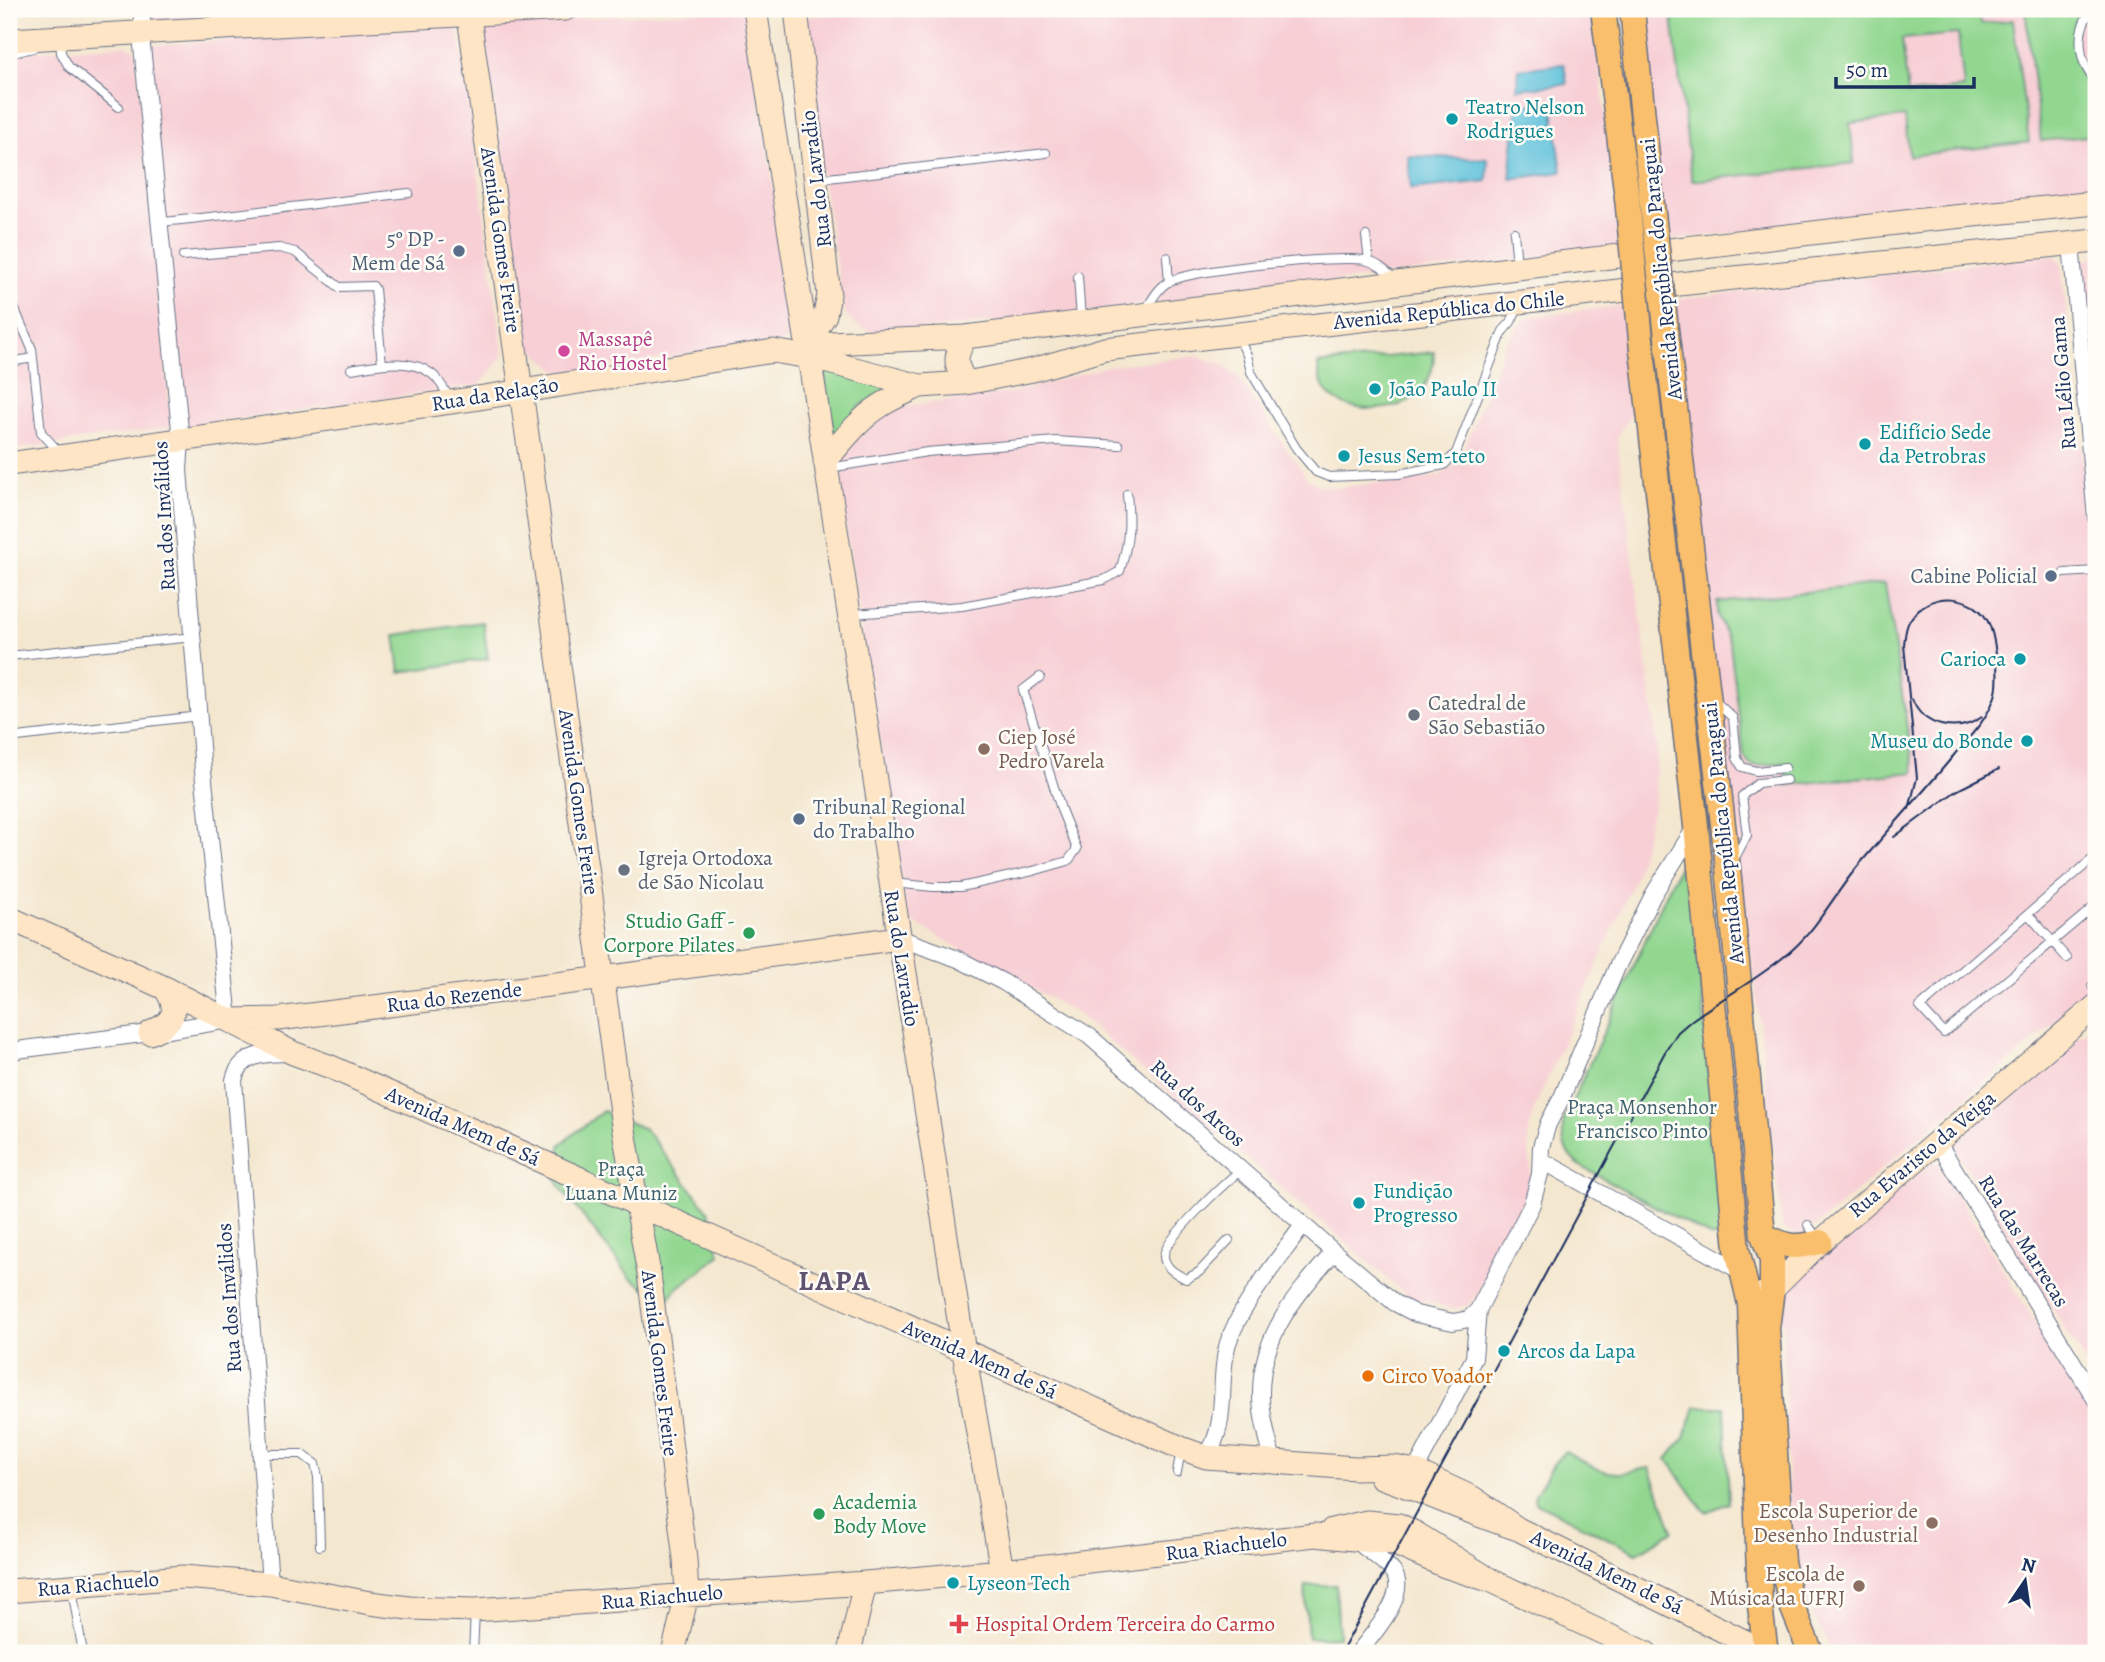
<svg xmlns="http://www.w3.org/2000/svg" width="2105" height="1662" font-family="Alegreya,serif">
	<rect width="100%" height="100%" fill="#fdfcf7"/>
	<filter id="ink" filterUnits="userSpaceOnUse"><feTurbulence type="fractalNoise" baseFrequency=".0143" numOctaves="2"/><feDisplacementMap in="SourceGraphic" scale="14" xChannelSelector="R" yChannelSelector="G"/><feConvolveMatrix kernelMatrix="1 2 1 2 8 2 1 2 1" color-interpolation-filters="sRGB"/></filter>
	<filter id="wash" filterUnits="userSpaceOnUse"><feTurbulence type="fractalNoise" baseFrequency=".00686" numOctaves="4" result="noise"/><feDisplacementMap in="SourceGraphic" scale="28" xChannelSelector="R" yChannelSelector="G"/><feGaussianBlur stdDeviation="1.57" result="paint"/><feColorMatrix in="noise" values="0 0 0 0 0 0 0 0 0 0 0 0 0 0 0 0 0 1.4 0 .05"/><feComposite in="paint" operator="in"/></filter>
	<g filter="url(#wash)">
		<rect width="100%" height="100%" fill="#f4e7cf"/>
		<path fill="#f7cfd5" d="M148,9H383L150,22Z
			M737,9L747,17L796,330L794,334L786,341L560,373L527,344L484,30L489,24Z
			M879,9H1593L1620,247L1036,318L894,332L871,331L859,327L853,323L844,311L799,33L806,17Z
			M1636,9H2096V190L1663,241Z
			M453,27L459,32L503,355L480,385L185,426L149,47L153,45Z
			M125,45L134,49L136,53L171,425L168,428L9,450V53Z
			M2050,255L2055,256L2061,263L2096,572V987L1812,1229L1800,1235L1793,1234L1788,1232L1782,1225L1755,984L1738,872L1670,300Z
			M2096,256V459L2087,357L2090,343L2089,319L2082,266L2085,260Z
			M1627,305L1638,405L1619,432L1617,438L1655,726L1657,748L1655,799L1636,876L1532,1114L1528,1139L1532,1189L1476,1297L1468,1305L1453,1309L1409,1297L1075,1012L909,920L907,916L836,465L837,456L887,409L1016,392L1108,366L1195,356L1220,363L1237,376L1307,478L1317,485L1334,488L1437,477L1448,471L1460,459L1506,342L1521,323L1530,317Z
			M2096,1023V1380L1954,1148L1955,1143Z
			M1932,1162H1937L2096,1422V1653H1833L1799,1588L1792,1563L1782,1313L1786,1291L1791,1283Z"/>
		<path fill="#92d790" stroke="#568377" stroke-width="2" fill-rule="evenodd" d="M1671,9H1978L1981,24L2013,20L2029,142L1909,156L1905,117L1850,123L1854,163L1692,181ZM1958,34L1964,88L1908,94L1902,39Z
			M2025,9H2077L2080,14C2071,40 2071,75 2096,93V135L2041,141Z
			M2096,17V71C2085,53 2083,35 2096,17Z
			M1434,352C1434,367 1430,381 1419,393C1400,414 1342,416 1325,390C1320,382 1319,373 1318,364Z
			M823,368L887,388L858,408L834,435Z
			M1885,583L1914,772L1787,785L1784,763L1755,766L1749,764L1744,757L1730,644L1717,615V602Z
			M483,622L488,659L400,672L395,635Z
			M1683,865L1691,867L1723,1232L1716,1237H1711L1582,1167C1565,1156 1560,1140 1564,1120L1678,868Z
			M603,1111L645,1129L709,1212L720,1255L674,1291L670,1298L661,1299L631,1278L564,1192L552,1173L561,1144Z
			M1695,1407H1724L1725,1410L1729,1503L1707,1512L1704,1511L1667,1459L1685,1437Z
			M1565,1451C1584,1461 1598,1474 1622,1473C1631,1472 1641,1468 1650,1468L1673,1531L1637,1553L1535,1502L1534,1497L1554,1463Z
			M1336,1585L1339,1637L1308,1638L1305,1586Z"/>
		<path fill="#5bc0d9" stroke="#3b789c" stroke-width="2" d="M1564,64L1567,84L1517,89L1519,69Z
			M1552,102L1562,172L1510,179L1517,106Z
			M1408,156L1488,159L1487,181L1411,189Z"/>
	</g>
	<g filter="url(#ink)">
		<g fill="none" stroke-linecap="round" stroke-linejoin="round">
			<g stroke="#676f86" stroke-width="10">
				<path id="lane" d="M2093,9C2074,29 2078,63 2096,81
					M60,40L61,53L69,67L119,107
					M9,54L33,48
					M819,179L1046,153
					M161,222C244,214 326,202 409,193
					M1514,232L1517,265
					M1366,236L1369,261
					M183,256L279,248L295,252L339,287L373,286L375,289L382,364
					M1167,257L1169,282
					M1078,276L1081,320
					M9,300L13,305L32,349L41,432L59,452
					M1145,311C1152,300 1157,289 1168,282C1192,269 1338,255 1365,260C1378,263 1386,271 1396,280
					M1238,337L1247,355L1251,372L1296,448L1316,472L1329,477L1399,474L1444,465L1456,453L1503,331L1511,322L1518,307
					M9,362L28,359
					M351,369C377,365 409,357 432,374C440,380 446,392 451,401
					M829,468L927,452L1056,441L1119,445
					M2064,573L2096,571
					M853,614L962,606L1104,580L1120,571C1129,542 1130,524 1127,494
					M9,656L193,637
					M1715,701L1733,718L1737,758L1742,767L1756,771L1785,768
					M9,738L199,716
					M1734,860L1747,835L1742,796L1758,783L1786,780
					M893,883L933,887H961L1033,871L1068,861L1077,849L1062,812L1023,690L1040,677
					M2028,914L2096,856
					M2067,958L2028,914L1920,1007L1944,1033L2096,905
					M2092,986L2096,991
					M1808,1225L1818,1239
					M1229,1240L1199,1272L1186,1279C1177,1274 1164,1268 1164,1256C1163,1240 1227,1181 1241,1170
					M261,1454H302L315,1464L318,1477L320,1546
					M1177,1472L1181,1450
					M72,1589L83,1653
					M473,1653L475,1611"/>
			</g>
			<g stroke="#676f86" stroke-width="18">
				<path id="street" d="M2071,244L2096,518
					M899,938L958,959L1003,982L1089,1036L1334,1252L1395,1303L1416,1314L1453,1322L1469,1319L1478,1310L1532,1204L1540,1174L1541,1147L1548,1124L1562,1097L1617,967L1653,895L1696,826
					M9,1051L150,1033L229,1020L203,771L179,470L181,440L142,46V9
					M1937,1141L2096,1400
					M1541,1160L1744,1273
					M1206,1457C1230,1422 1217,1381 1228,1343C1240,1305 1280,1258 1303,1225
					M1273,1463C1269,1440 1260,1415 1261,1393C1261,1334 1297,1294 1334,1252
					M1415,1471L1474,1358L1478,1310
					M1356,1540C1368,1551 1383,1559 1393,1572C1410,1594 1372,1635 1358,1653
					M270,1584L234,1080C240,1053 267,1053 290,1053"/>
			</g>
			<g stroke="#676f86" stroke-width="25">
				<path id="secondary" d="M468,9L622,1119L649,1274L685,1559L687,1595L673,1653
					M755,9L964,1352L1002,1571
					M800,9L797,18L800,45L829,295L825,315L807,344
					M9,40L565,9
					M965,337C954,359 954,363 966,383
					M807,344L965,337L1517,268L1913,221L2096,203
					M825,461C842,442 858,420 880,406C892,398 907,392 920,386
					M9,464L472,399L773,351L809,357L920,386L966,383L1033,370L1105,349L1724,279L2096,241
					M9,918L165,988L293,1053L331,1067L1181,1448L1206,1457L1355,1468L1394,1467L1415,1471L1473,1498L1518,1529
					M232,1020L278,1019L604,978L899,938
					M150,1033C173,1022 181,1012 165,988
					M1763,1294L1772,1290L1820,1242L2096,1006
					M1381,1477C1427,1493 1471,1514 1518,1529L1766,1652
					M1332,1530L1367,1522L1399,1525L1417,1534L1492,1581L1646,1653
					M9,1591L183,1577L270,1584L370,1603L409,1608L475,1610L865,1583L1002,1571L1315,1535L1393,1543L1445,1566L1492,1581
					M849,1653L865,1583"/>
			</g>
			<g stroke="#676f86" stroke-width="27">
				<path id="primary" d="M1603,9L1627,198
					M1632,9L1651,195
					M1668,346L1728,868L1763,1235L1772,1260V1290L1767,1328L1782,1561L1790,1601L1811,1653
					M1642,350L1696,826L1737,1249L1750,1304L1760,1606L1766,1653
					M1763,1235C1787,1247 1793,1249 1820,1242"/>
			</g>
			<use href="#lane" stroke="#fff" stroke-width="8"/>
			<use href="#street" stroke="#fff" stroke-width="16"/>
			<use href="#secondary" stroke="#fde5c5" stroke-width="23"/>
			<use href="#primary" stroke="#f9bf6d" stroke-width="24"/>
			<path stroke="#1b2f5e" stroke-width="2" d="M1912,699C1923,728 1958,734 1982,717
				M1894,837L1956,791L1999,769
				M1341,1653L1665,1052L1678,1032L1692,1020C1724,997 1763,976 1792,950C1818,927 1835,894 1857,867C1889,829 1923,793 1954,755C1969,737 1986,721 1994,699C2001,684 1996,643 1990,626C1977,592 1928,589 1910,620C1905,627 1905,637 1904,645L1917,778L1909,809"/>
			<g stroke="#676f86" stroke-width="27" stroke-linecap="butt">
				<path id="primary-bridge" d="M1651,195L1668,346
					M1627,198L1642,350"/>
			</g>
			<use href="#primary-bridge" stroke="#f9bf6d" stroke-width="24"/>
		</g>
	</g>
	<g fill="#0f9aa8" stroke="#fdfcf7" stroke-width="2.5">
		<circle cx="1452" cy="119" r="7"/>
		<circle cx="1375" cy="389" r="7"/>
		<circle cx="1865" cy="444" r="7"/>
		<circle cx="1344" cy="456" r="7"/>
		<circle cx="2020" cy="659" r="7"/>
		<circle cx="2027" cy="741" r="7"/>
		<circle cx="1359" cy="1203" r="7"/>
		<circle cx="1504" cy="1351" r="7"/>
		<circle cx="953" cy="1583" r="7"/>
	</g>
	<g fill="#5c6f8a" stroke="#fdfcf7" stroke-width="2.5">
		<circle cx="459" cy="251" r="7"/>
		<circle cx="2051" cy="576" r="7"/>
		<circle cx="799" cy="819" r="7"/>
	</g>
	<circle fill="#d1479c" stroke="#fdfcf7" stroke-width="2.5" cx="564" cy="351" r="7"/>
	<g fill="#6b7280" stroke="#fdfcf7" stroke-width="2.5">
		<circle cx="1414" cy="715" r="7"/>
		<circle cx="624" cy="870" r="7"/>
	</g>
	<g fill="#8d6e63" stroke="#fdfcf7" stroke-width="2.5">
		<circle cx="984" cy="749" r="7"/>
		<circle cx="1932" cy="1523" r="7"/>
		<circle cx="1859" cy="1586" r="7"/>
	</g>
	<g fill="#2e9e5b" stroke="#fdfcf7" stroke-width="2.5">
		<circle cx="749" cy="933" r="7"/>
		<circle cx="819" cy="1514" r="7"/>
	</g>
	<circle fill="#e8710a" stroke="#fdfcf7" stroke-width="2.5" cx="1368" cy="1376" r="7"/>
	<path fill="#e0444e" stroke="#fdfcf7" stroke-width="2.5" d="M955.5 1613.5h7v7h7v7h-7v7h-7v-7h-7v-7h7z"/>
	<g text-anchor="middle" stroke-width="5" stroke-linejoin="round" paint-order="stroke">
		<g font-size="21" fill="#0d838f" stroke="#fdfcf7" text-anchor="start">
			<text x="1466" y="114">Teatro Nelson<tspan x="1466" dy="24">Rodrigues</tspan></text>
			<text x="1389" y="396">João Paulo II</text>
			<text x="1879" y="439">Edifício Sede<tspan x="1879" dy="24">da Petrobras</tspan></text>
			<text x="1358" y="463">Jesus Sem-teto</text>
			<text x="2006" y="666" text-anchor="end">Carioca</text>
			<text x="2013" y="748" text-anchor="end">Museu do Bonde</text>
			<text x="1373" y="1198">Fundição<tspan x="1373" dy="24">Progresso</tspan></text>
			<text x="1518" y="1358">Arcos da Lapa</text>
			<text x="967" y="1590">Lyseon Tech</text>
		</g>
		<g font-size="21" fill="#1b2f5e" stroke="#fdfcf7">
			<text transform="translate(816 179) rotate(-97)" y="7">Rua do Lavradio</text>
			<text transform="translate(501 240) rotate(82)" y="7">Avenida Gomes Freire</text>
			<text transform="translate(1661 269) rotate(-96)" y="7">Avenida República do Paraguai</text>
			<text transform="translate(1449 310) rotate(-6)" y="7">Avenida República do Chile</text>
			<text transform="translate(2063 383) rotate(-95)" y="7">Rua Lélio Gama</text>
			<text transform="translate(495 394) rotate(-9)" y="7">Rua da Relação</text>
			<text transform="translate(164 516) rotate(-93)" y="7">Rua dos Inválidos</text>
			<text transform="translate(579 802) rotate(82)" y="7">Avenida Gomes Freire</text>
			<text transform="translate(1723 833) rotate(-96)" y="7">Avenida República do Paraguai</text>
			<text transform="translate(902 958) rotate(81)" y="7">Rua do Lavradio</text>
			<text transform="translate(454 997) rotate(-7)" y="7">Rua do Rezende</text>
			<text transform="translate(1198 1103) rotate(42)" y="7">Rua dos Arcos</text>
			<text transform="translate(463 1126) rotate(24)" y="7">Avenida Mem de Sá</text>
			<text transform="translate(1922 1154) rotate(-40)" y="7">Rua Evaristo da Veiga</text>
			<text transform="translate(2024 1241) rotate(58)" y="7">Rua das Marrecas</text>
			<text transform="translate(229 1298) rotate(-94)" y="7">Rua dos Inválidos</text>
			<text transform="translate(980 1359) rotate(24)" y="7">Avenida Mem de Sá</text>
			<text transform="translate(660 1363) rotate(83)" y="7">Avenida Gomes Freire</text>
			<text transform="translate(1226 1546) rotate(-7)" y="7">Rua Riachuelo</text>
			<text transform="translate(1607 1572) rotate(26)" y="7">Avenida Mem de Sá</text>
			<text transform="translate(98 1584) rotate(-5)" y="7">Rua Riachuelo</text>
			<text transform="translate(662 1597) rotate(-5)" y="7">Rua Riachuelo</text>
		</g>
		<g font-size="21" fill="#4e5e75" stroke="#fdfcf7" text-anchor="end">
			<text x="445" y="246">5º DP -<tspan x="445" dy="24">Mem de Sá</tspan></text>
			<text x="2037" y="583">Cabine Policial</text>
			<text x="813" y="814" text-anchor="start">Tribunal Regional<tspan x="813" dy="24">do Trabalho</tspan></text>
		</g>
		<g font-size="21" fill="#b23c85" stroke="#fdfcf7" text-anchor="start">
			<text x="578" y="346">Massapê<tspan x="578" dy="24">Rio Hostel</tspan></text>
		</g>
		<g font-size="21" fill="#5b616d" stroke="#fdfcf7" text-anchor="start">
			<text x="1428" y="710">Catedral de<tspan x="1428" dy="24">São Sebastião</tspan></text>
			<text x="638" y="865">Igreja Ortodoxa<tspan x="638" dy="24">de São Nicolau</tspan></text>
		</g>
		<g font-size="21" fill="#785e54" stroke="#fdfcf7" text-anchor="end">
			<text x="998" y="744" text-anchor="start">Ciep José<tspan x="998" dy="24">Pedro Varela</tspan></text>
			<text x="1918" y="1518">Escola Superior de<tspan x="1918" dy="24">Desenho Industrial</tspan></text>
			<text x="1845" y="1581">Escola de<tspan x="1845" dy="24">Música da UFRJ</tspan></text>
		</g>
		<g font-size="21" fill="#27864d" stroke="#fdfcf7" text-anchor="end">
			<text x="735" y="928">Studio Gaff -<tspan x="735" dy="24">Corpore Pilates</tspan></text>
			<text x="833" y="1509" text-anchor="start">Academia<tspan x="833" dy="24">Body Move</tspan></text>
		</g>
		<g font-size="21" fill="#3f616d" stroke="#fdfcf7">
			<text x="1642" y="1114">Praça Monsenhor<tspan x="1642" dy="24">Francisco Pinto</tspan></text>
			<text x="621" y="1176">Praça<tspan x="621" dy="24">Luana Muniz</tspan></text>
		</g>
		<g font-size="21" fill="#c56008" stroke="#fdfcf7" text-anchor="start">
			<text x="1382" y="1383">Circo Voador</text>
		</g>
		<g font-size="21" fill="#be3a42" stroke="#fdfcf7" text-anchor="start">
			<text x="975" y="1631">Hospital Ordem Terceira do Carmo</text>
		</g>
		<g font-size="28" font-weight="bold" letter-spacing="2" fill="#5f5371" stroke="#fdfcf7">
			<text x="835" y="1290">LAPA</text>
		</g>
	</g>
	<rect width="2105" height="1662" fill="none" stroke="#fdfcf7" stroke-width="35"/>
	<g transform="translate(2025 1581) rotate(13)" stroke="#fdfcf7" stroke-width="5" paint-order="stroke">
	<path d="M0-5L12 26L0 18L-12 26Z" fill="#1b2f5e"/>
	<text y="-10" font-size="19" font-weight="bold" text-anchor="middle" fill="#1b2f5e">N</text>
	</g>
	<path d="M1836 77v10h138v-10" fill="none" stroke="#1b2f5e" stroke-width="3.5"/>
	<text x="1846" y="77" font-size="21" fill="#1b2f5e" stroke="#fdfcf7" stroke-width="5" paint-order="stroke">50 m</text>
</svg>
